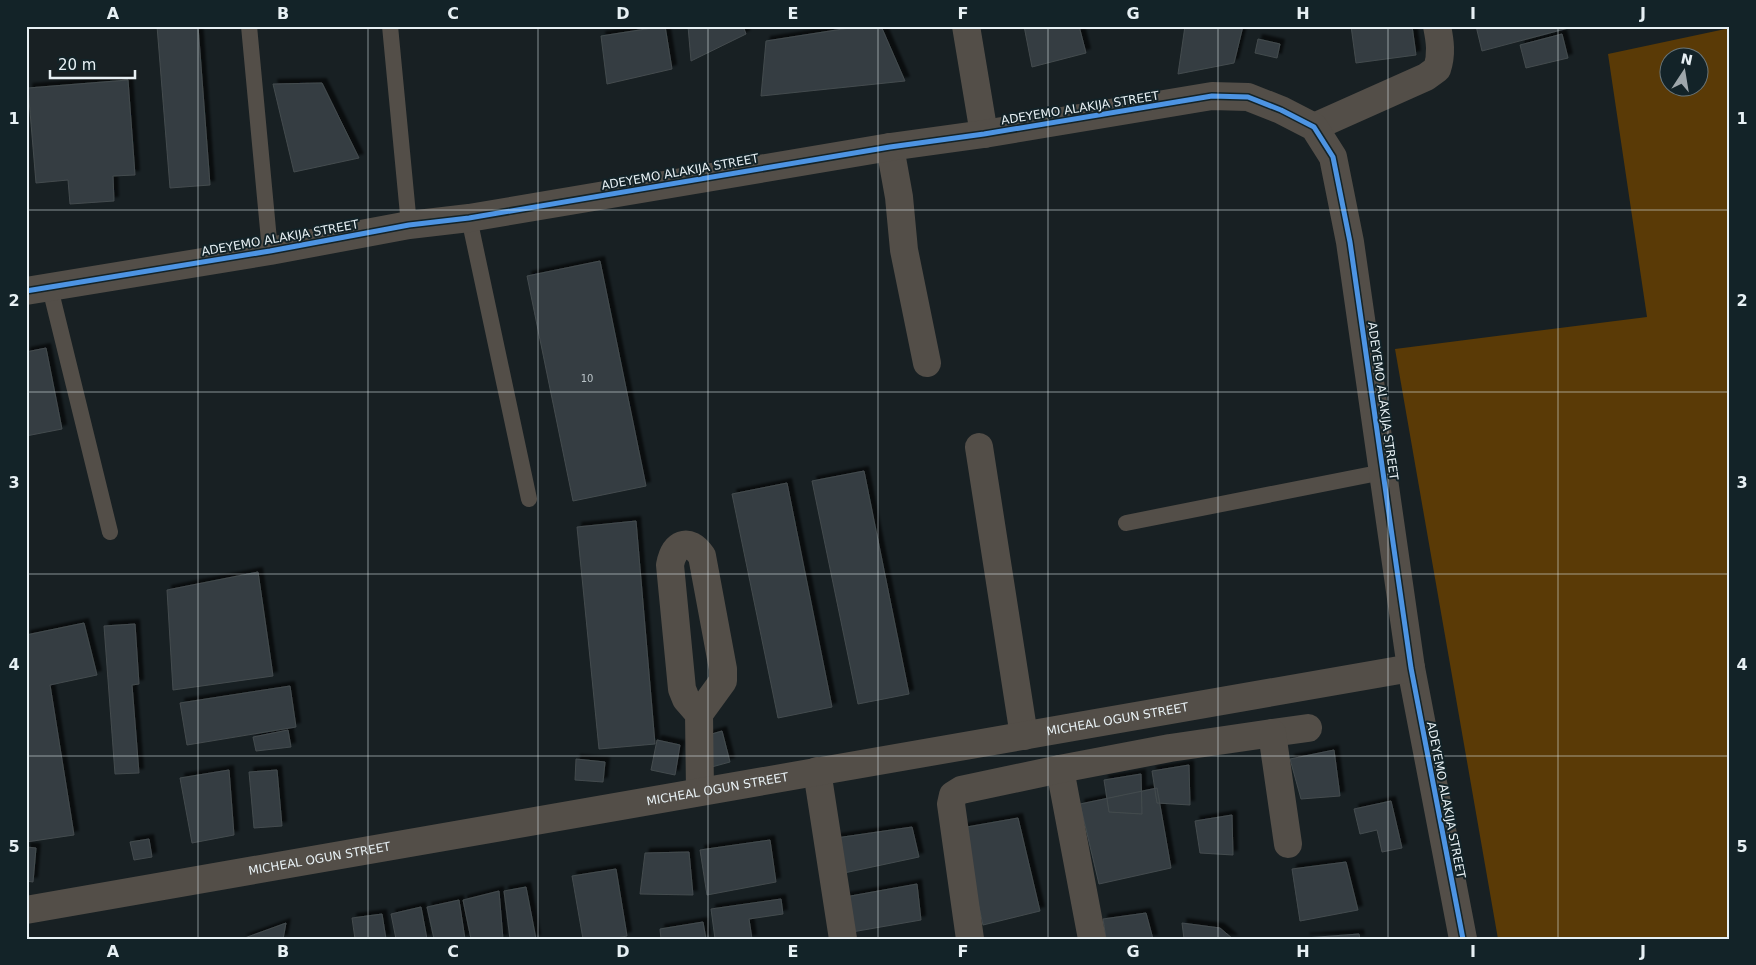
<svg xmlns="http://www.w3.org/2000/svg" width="1756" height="965" font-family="'DejaVu Sans',sans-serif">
	<defs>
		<filter id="shadow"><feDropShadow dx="4.5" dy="-4.5" stdDeviation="1" flood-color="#0009"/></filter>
	</defs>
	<rect width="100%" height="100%" fill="#182023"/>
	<path fill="#5a3a06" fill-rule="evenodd" d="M1730,28V939H1498L1395,349L1647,317L1608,54ZM1668,58H1698V88H1668Z"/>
	<path fill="#353e42" stroke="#444b4e" filter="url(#shadow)" d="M157,26H198L210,185L170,188Z
		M665,26L672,69L607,84L601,36Z
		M688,26H743L746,34L691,61Z
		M862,26H881L905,81L761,96L766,41Z
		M1024,26H1079L1086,53L1032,67Z
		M1185,26H1243L1234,63L1178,74Z
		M1351,26H1412L1416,55L1356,63Z
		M1476,26H1576L1482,51Z
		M1562,34L1568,58L1526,68L1520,45Z
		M1258,39L1280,44L1277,58L1255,53Z
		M128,80L135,175L113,176L114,201L70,204L68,180L36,183L28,88Z
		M322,83L359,158L294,172L273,84Z
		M600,261L646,486L573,501L527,276Z
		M46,348L62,429L26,436V352Z
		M864,471L909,694L858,704L812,481Z
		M787,483L832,707L778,718L732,494Z
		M636,521L655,744L599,749L577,527Z
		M258,572L273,676L173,690L167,590Z
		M84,623L97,675L50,685L74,835L26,842V635Z
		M135,624L139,684L132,685L139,773L115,774L104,626Z
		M290,686L296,727L187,745L180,703Z
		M288,730L291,747L256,751L253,737Z
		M722,731L730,762L708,768L705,736Z
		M657,740L680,745L675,775L651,770Z
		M1334,750L1340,796L1301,799L1290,759Z
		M576,759L605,762L603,782L575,780Z
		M1189,765L1190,805L1157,803L1152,771Z
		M229,770L234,835L192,843L180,778Z
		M277,770L282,826L254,828L249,772Z
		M1141,774L1142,814L1109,812L1104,780Z
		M1157,788L1171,868L1099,884L1080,804Z
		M1391,801L1402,848L1382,852L1377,830L1360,834L1354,809Z
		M1232,815L1233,855L1200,853L1195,821Z
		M1018,818L1040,911L983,925L961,828Z
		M912,827L919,857L844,873L836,838Z
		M149,839L152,857L134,860L130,842Z
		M770,840L776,882L707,895L700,850Z
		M26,847L36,848L33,882L26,881Z
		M689,852L693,895L640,894L645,853Z
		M1346,862L1358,910L1300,921L1292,869Z
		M616,869L627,936L612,939H583L572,876Z
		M917,884L921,920L852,932L845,897Z
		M526,887L536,939H510L504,891Z
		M499,891L503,939H471L463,900Z
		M781,899L783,914L749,919L752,939H715L711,909Z
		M459,900L465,939H434L427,907Z
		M421,907L427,939H396L391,914Z
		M1146,913L1153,939H1106L1103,919Z
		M382,914L386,939H355L352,918Z
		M703,922L706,939H661L660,929Z
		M286,923L283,939H242Z
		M1182,923L1220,928L1233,939H1184Z
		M1359,934L1360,939L1305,938Z"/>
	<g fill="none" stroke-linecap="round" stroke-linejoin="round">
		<path stroke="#534e48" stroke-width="16" d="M249,26L270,251
			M390,26L409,225
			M469,218L529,499
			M50,288L110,532
			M1126,523L1383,472"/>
		<g stroke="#534e48" stroke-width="28">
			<path d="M966,26L984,134"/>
			<path d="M1314,127L1426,77L1437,69C1442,54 1440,41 1437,26"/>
			<path d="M890,147L899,197L904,250L927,363"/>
			<path d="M26,291L270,251L409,225L469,218L890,147L984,134L1212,96L1248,97L1281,110L1314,127L1333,157L1350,242L1411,668L1463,939"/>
			<path d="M979,447L1024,736"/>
			<path d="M699,714L686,699L682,689L670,565C674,544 688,536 702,556L723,669V681L699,714L700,791"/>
			<path d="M1272,733L1308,728"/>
			<path d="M1060,769L1092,939"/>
			<path d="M817,771L843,939"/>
			<path id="s1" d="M26,910L1411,668"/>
			<path d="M970,939L951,804L953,795L961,790L1060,769L1170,748L1272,733L1288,844"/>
		</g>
		<g stroke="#132328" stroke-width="8">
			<path id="cycleway" d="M26,291L270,251L409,225L469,218L890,147L984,134L1212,96L1248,97L1281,110L1314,127L1333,157L1350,242L1411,668L1463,939"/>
		</g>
		<use href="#cycleway" stroke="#4d94e3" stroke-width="5"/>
	</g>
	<path fill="none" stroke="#e7f0f4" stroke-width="1" stroke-opacity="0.55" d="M198,26V939M368,26V939M538,26V939M708,26V939M878,26V939M1048,26V939M1218,26V939M1388,26V939M1558,26V939M26,210H1730M26,392H1730M26,574H1730M26,756H1730"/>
	<g text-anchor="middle" stroke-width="4" stroke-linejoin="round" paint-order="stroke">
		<g font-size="10" fill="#bac4c8">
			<text x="587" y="382">10</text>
		</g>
		<g font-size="12" fill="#e7f0f4" stroke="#132328">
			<text transform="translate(1080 108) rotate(-9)" y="4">ADEYEMO ALAKIJA STREET</text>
			<text transform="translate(680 172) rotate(-10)" y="4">ADEYEMO ALAKIJA STREET</text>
			<text transform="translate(280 238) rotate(-10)" y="4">ADEYEMO ALAKIJA STREET</text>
			<text transform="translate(1383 401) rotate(82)" y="4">ADEYEMO ALAKIJA STREET</text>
			<text dy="4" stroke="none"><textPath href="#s1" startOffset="1108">MICHEAL OGUN STREET</textPath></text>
			<text dy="4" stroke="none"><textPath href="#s1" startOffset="702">MICHEAL OGUN STREET</textPath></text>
			<text transform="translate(1446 800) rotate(79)" y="4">ADEYEMO ALAKIJA STREET</text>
			<text dy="4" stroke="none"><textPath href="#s1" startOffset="298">MICHEAL OGUN STREET</textPath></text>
		</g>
	</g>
	<rect width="1756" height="965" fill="none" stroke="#132328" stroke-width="55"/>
	<g transform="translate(1684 72) rotate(12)"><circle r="24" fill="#132328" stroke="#68757a"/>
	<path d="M0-4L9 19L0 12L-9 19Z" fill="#9fa7ab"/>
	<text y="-8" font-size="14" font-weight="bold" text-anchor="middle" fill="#e7f0f4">N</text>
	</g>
	<path d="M50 70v8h85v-8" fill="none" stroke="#e7f0f4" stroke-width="2.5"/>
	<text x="58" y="70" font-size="15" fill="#e7f0f4" stroke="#132328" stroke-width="4" paint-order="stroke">20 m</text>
	<rect x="28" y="28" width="1700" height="910" fill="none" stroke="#e7f0f4" stroke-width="2"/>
	<g font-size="16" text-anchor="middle" font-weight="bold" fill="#e7f0f4">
		<text x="113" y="19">A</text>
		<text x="283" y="19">B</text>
		<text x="453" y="19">C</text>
		<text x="623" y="19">D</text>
		<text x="793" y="19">E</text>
		<text x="963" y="19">F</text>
		<text x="1133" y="19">G</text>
		<text x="1303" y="19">H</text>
		<text x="1473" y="19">I</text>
		<text x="1643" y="19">J</text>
		<text x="14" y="124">1</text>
		<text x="1742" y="124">1</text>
		<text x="14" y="306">2</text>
		<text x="1742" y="306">2</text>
		<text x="14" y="488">3</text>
		<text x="1742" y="488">3</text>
		<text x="14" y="670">4</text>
		<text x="1742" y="670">4</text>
		<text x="14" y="852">5</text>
		<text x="1742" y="852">5</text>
		<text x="113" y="957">A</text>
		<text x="283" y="957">B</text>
		<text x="453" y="957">C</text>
		<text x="623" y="957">D</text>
		<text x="793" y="957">E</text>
		<text x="963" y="957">F</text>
		<text x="1133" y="957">G</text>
		<text x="1303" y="957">H</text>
		<text x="1473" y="957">I</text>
		<text x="1643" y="957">J</text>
	</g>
</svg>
